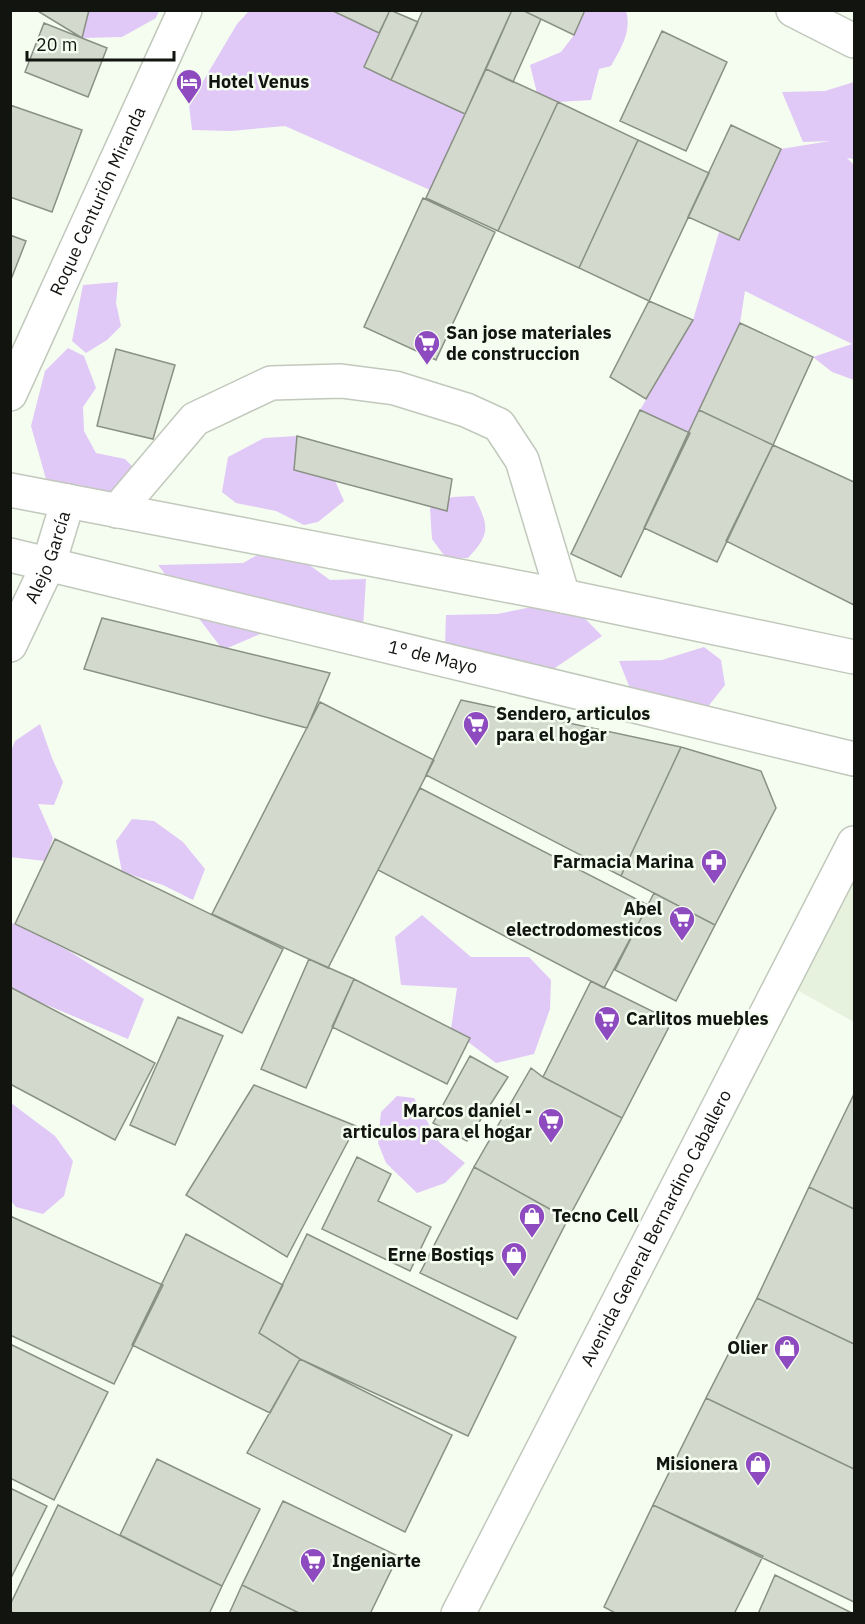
<svg xmlns="http://www.w3.org/2000/svg" width="865" height="1624" font-family="'IBM Plex Sans',sans-serif">
	<rect width="100%" height="100%" fill="#f5fdf0"/>
	<path fill="#e6f1de" d="M854,835V1022L783,982Z"/>
	<path fill="#e0c8f7" d="M331,10L379,33L364,67L465,114L430,190L285,126L231,131L192,130L189,105L237,24L249,11Z
		M89,11V10L159,11L156,18L122,37L82,38Z
		M585,11H626C632,31 621,48 611,66L599,69L591,100L558,102L537,93L530,65L561,52L574,35Z
		M854,82V159L847,158L854,165V380L832,372L813,357L852,344L745,291L740,323L690,433L640,410L693,320L719,232L739,240L781,149L830,141L803,142L782,92L825,91Z
		M118,282L116,303L121,326L107,340L86,353L72,341L83,285Z
		M68,348L84,356L96,388L83,407L84,431L96,453L125,459L137,471L128,493L101,494L46,479L31,426L45,371Z
		M297,436L333,454L332,474L344,501L318,522L304,525L276,511L236,503L222,492L228,457L264,438Z
		M474,496C489,526 491,534 468,558H446L432,539L430,508L452,497Z
		M279,543L330,580L366,579L363,628H274L223,650L158,565L243,563Z
		M567,600L602,636L549,672L445,645L446,615L497,614Z
		M704,647L721,660L725,685L703,713L639,711L619,661L662,660Z
		M40,724L52,758L63,782L54,805L38,804L53,838L45,861L10,857L11,751L15,741Z
		M132,819L154,821L183,842L205,869L193,900L163,885L122,872L116,841Z
		M422,915L471,957H529L551,980L550,1009L534,1054L496,1063L451,1029L457,988L401,985L395,937Z
		M10,922L69,951L144,999L128,1039L11,990Z
		M397,1096L414,1098L439,1142L465,1163L445,1183L417,1193L386,1163L378,1143L381,1112Z
		M11,1103L55,1136L73,1161L64,1196L43,1214L16,1207L11,1201Z"/>
	<path fill="#d3dacd" stroke="#899084" stroke-width="1.5" d="M36,10H89L82,38Z
		M331,10H390L379,33Z
		M390,10L418,22L391,80L364,67Z
		M423,10H512L465,114L391,80Z
		M512,10H522L541,19L513,82L486,69Z
		M522,10H585L574,35Z
		M44,23L107,48L88,97L25,72Z
		M662,31L727,62L686,151L620,121Z
		M486,69L558,102L498,231L426,198Z
		M558,102L638,140L579,268L498,231Z
		M10,105L82,130L52,212L10,197Z
		M731,125L781,149L739,240L688,217Z
		M638,140L709,173L649,301L579,268Z
		M423,198L495,232L436,360L364,327Z
		M10,235L26,241L10,282Z
		M649,301L693,320L646,399L610,377Z
		M740,323L813,357L773,445L699,410Z
		M116,349L175,365L153,439L97,426Z
		M640,410L690,433L621,577L571,554Z
		M699,410L773,445L717,562L644,528Z
		M297,436L452,479L447,511L294,470Z
		M773,445L854,482V605L726,541Z
		M102,618L330,673L307,728L84,669Z
		M461,700L681,747L621,876L426,775Z
		M320,702L434,760L328,968L212,914Z
		M681,747L761,771L776,808L715,925L621,876Z
		M420,788L648,905L604,988L378,870Z
		M55,839L283,949L242,1033L15,924Z
		M654,893L715,925L676,1001L615,970Z
		M309,959L354,979L306,1088L261,1069Z
		M354,979L470,1038L447,1084L332,1027Z
		M591,981L672,1021L622,1118L543,1077Z
		M10,987L155,1063L115,1140L10,1084Z
		M178,1017L223,1036L175,1145L130,1125Z
		M470,1056L508,1077L467,1141L433,1123Z
		M531,1068L543,1077L622,1118L568,1219L474,1167Z
		M254,1085L356,1126L287,1257L186,1195Z
		M854,1094V1209L809,1187Z
		M357,1157L391,1174L378,1201L431,1227L410,1271L322,1229Z
		M474,1167L568,1219L517,1319L420,1273Z
		M809,1187L854,1209V1344L757,1298Z
		M10,1216L163,1285L114,1384L10,1335Z
		M186,1234L283,1285L259,1333L300,1359L270,1413L132,1345Z
		M307,1234L516,1337L468,1436L300,1359L259,1333Z
		M757,1298L854,1344V1469L706,1398Z
		M10,1344L108,1392L54,1500L10,1478Z
		M300,1359L452,1435L405,1532L247,1453Z
		M706,1398L854,1469V1602L653,1505Z
		M157,1459L260,1509L222,1586L120,1535Z
		M10,1488L47,1506L10,1580Z
		M283,1501L398,1556L370,1614H301L242,1585Z
		M58,1505L222,1586L209,1614H15L10,1611V1605Z
		M653,1505L763,1556L734,1614H617L604,1607Z
		M775,1575L854,1614H758Z
		M242,1585L301,1614H229Z"/>
	<g fill="none" stroke-linecap="round" stroke-linejoin="round">
		<g stroke="#c1c8bc" stroke-width="36">
			<g id="minor">
				<path d="M793,10L854,41"/>
				<path id="s1" d="M10,394L185,10"/>
				<path d="M10,490L563,596L854,657"/>
				<path d="M117,511L195,419L271,383L341,381L395,388L466,410L499,425L522,460L563,596"/>
				<path id="s2" d="M10,555L854,759"/>
				<path id="s3" d="M10,645L49,563L68,501"/>
			</g>
		</g>
		<g stroke="#c1c8bc" stroke-width="36">
			<g id="major">
				<path id="s4" d="M458,1614L854,843"/>
			</g>
		</g>
		<use href="#minor" stroke="#fff" stroke-width="33"/>
		<use href="#major" stroke="#fff" stroke-width="33"/>
	</g>
	<defs>
		<g id="hotel-pin" transform="scale(1.35)"><path d="M0 17L-7.5 6A9.5 9.5 0 1 1 7.5 6Z" fill="#8d4bbf" stroke="#f5fdf0"/><path d="M-6-4.5h1.5V1H6V5H4.5V3h-9V5H-6ZM-4 0a1.8 1.8 0 1 1 3.6 0ZM.5 0V-2.5h3Q6-2.5 6 0Z" fill="#fff"/></g>
		<g id="supermarket-pin" transform="scale(1.35)"><path d="M0 17L-7.5 6A9.5 9.5 0 1 1 7.5 6Z" fill="#8d4bbf" stroke="#f5fdf0"/><path d="M-6-5.5h2.5l.6 2H6L4.5 2H-2.5L-4.4-4H-6ZM-1.5 3.2a1.3 1.3 0 1 0 .1 0ZM3 3.2a1.3 1.3 0 1 0 .1 0Z" fill="#fff"/></g>
		<g id="pharmacy-pin" transform="scale(1.35)"><path d="M0 17L-7.5 6A9.5 9.5 0 1 1 7.5 6Z" fill="#8d4bbf" stroke="#f5fdf0"/><path d="M-2-6h4v4h4v4h-4v4h-4v-4h-4v-4h4Z" fill="#fff"/></g>
		<g id="shop-pin" transform="scale(1.35)"><path d="M0 17L-7.5 6A9.5 9.5 0 1 1 7.5 6Z" fill="#8d4bbf" stroke="#f5fdf0"/><path d="M-5-2.5h2.3a2.7 3.5 0 0 1 5.4 0H5L5.5 6h-11ZM-1.5-2.5h3a1.5 2.3 0 0 0-3 0Z" fill="#fff"/></g>
	</defs>
	<g fill-rule="evenodd">
		<use href="#hotel-pin" x="189" y="82"/>
		<use href="#supermarket-pin" x="427" y="343"/>
		<use href="#supermarket-pin" x="476" y="724"/>
		<use href="#pharmacy-pin" x="714" y="862"/>
		<use href="#supermarket-pin" x="682" y="919"/>
		<use href="#supermarket-pin" x="607" y="1019"/>
		<use href="#supermarket-pin" x="551" y="1121"/>
		<use href="#shop-pin" x="532" y="1216"/>
		<use href="#shop-pin" x="514" y="1255"/>
		<use href="#shop-pin" x="787" y="1348"/>
		<use href="#shop-pin" x="758" y="1464"/>
		<use href="#supermarket-pin" x="313" y="1561"/>
	</g>
	<g text-anchor="middle" stroke-width="5" stroke-linejoin="round" paint-order="stroke">
		<g font-size="18" font-weight="bold" fill="#11140f" stroke="#f5fdf0" text-anchor="start">
			<text x="208" y="88">Hotel Venus</text>
			<text x="446" y="339">San jose materiales<tspan x="446" dy="21">de construccion</tspan></text>
			<text x="496" y="720">Sendero, articulos<tspan x="496" dy="21">para el hogar</tspan></text>
			<text x="694" y="868" text-anchor="end">Farmacia Marina</text>
			<text x="662" y="915" text-anchor="end">Abel<tspan x="662" dy="21">electrodomesticos</tspan></text>
			<text x="626" y="1025">Carlitos muebles</text>
			<text x="532" y="1117" text-anchor="end">Marcos daniel -<tspan x="532" dy="21">articulos para el hogar</tspan></text>
			<text x="552" y="1222">Tecno Cell</text>
			<text x="494" y="1261" text-anchor="end">Erne Bostiqs</text>
			<text x="768" y="1354" text-anchor="end">Olier</text>
			<text x="738" y="1470" text-anchor="end">Misionera</text>
			<text x="332" y="1567">Ingeniarte</text>
		</g>
		<g font-size="18" fill="#11140f" stroke="#f5fdf0">
			<text dy="6" stroke="none"><textPath href="#s1" startOffset="212">Roque Centurión Miranda</textPath></text>
			<text dy="6" stroke="none"><textPath href="#s3" startOffset="96">Alejo García</textPath></text>
			<text dy="6" stroke="none"><textPath href="#s2" startOffset="435">1° de Mayo</textPath></text>
			<text dy="6" stroke="none"><textPath href="#s4" startOffset="434">Avenida General Bernardino Caballero</textPath></text>
		</g>
	</g>
	<rect width="865" height="1624" fill="none" stroke="#11140f" stroke-width="24"/>
	<path d="M27 51v9h147v-9" fill="none" stroke="#11140f" stroke-width="3"/>
	<text x="36" y="51" font-size="18" fill="#11140f" stroke="#f5fdf0" stroke-width="4.5" paint-order="stroke">20 m</text>
</svg>
